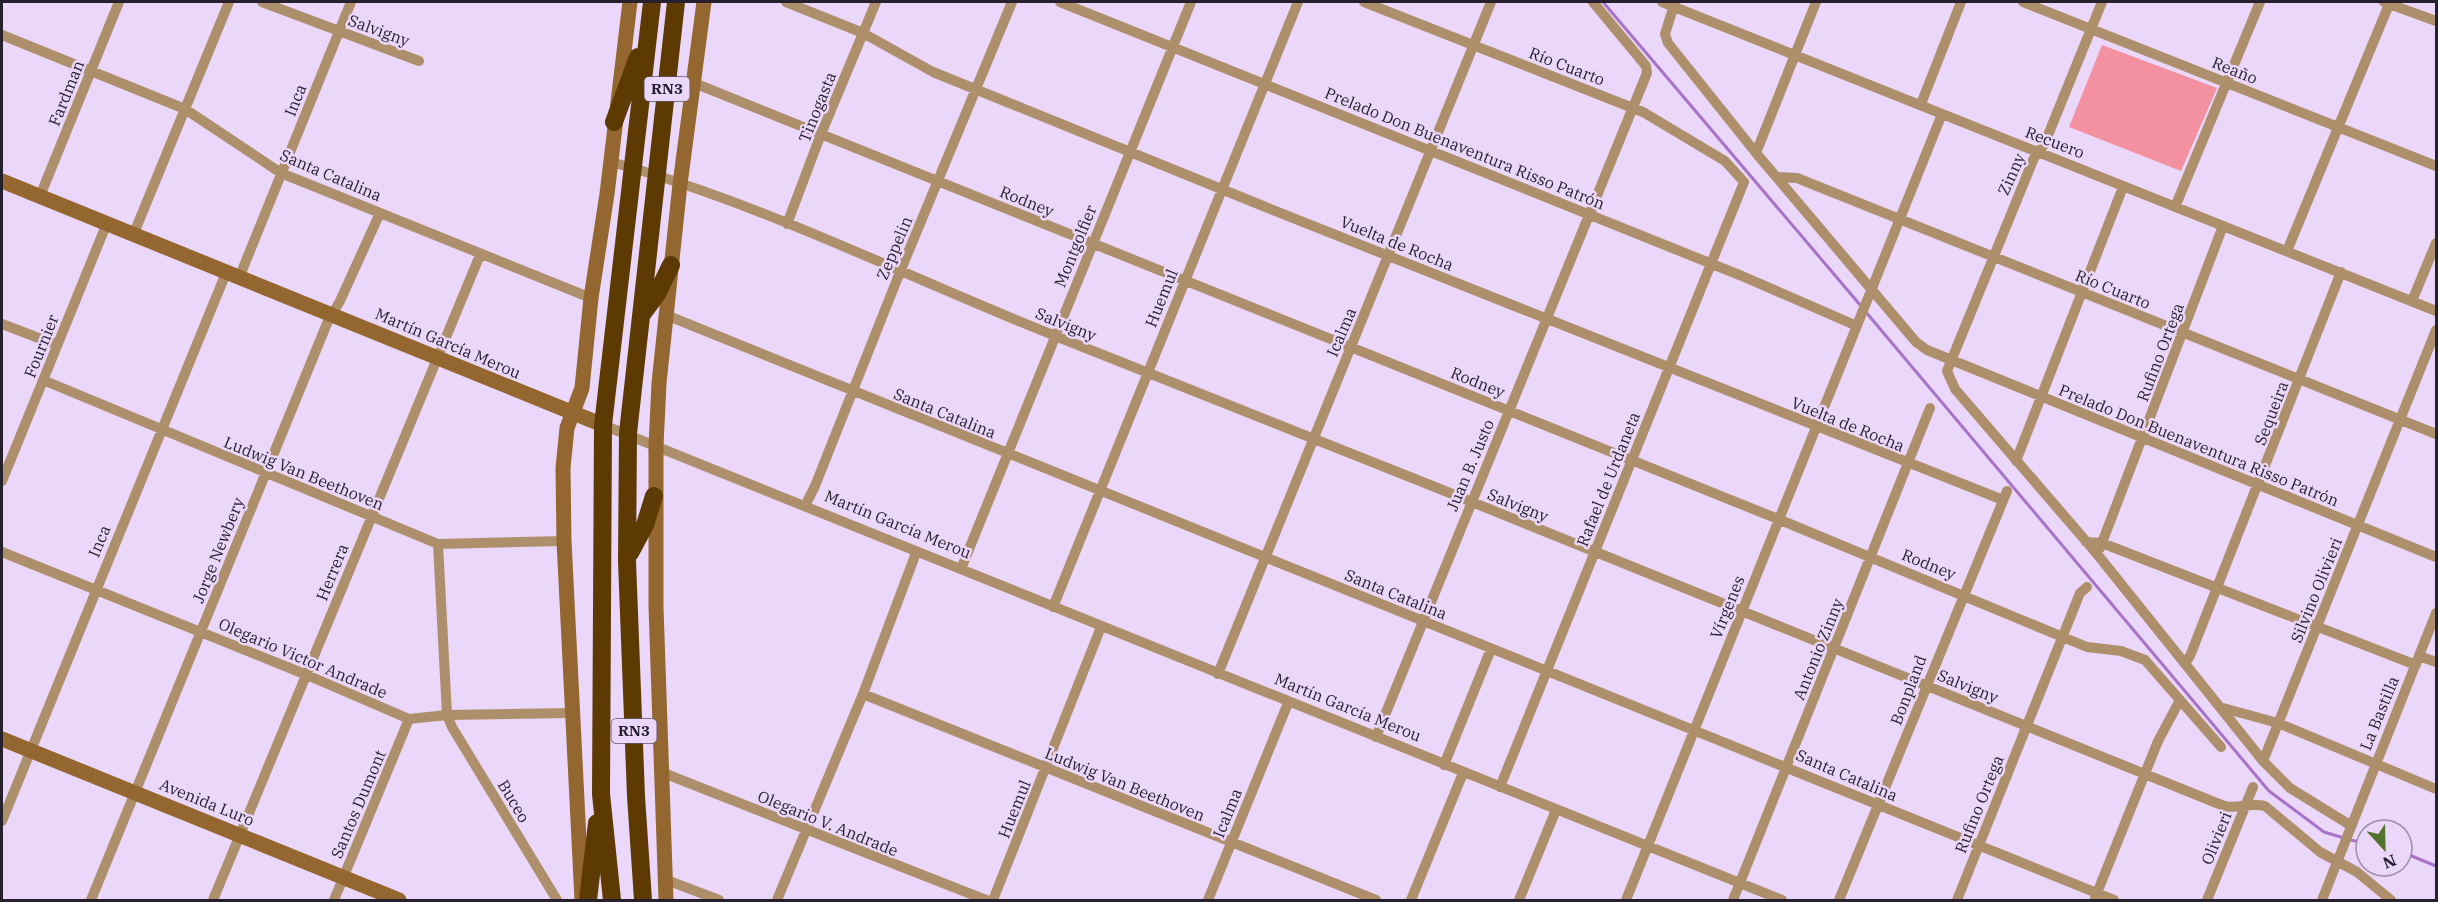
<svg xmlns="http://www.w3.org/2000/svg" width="2438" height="902" font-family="'IBM Plex Serif',serif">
	<rect width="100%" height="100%" fill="#ebd7fa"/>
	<path fill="#f491a0" d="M2102,45L2217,88L2181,171L2069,127Z"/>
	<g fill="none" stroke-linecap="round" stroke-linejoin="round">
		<path stroke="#a773c9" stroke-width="3" d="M1603,2L1861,306
			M1865,311L2269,791L2324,832L2344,838
			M2350,840L2366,843
			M2402,852L2436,866"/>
		<path stroke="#ad8f6c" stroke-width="10" d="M262,2L419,61
			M786,2L863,33L933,72L1268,208L2003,500
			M1060,2L1742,276L1857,326
			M1364,2L1643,112L1725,161L1744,182L1500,787
			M1662,2L2436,311
			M1675,2L1665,34L1668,43L1756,153L1916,342L1927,350L2436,557
			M2023,2L2436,166
			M2102,2L2044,145L2034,158L1947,371L1955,389L2097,554L2263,761L2290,788L2350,825
			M2384,2L2436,21
			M2,35L185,109L281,173L591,298
			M694,83L1778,519L2087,647L2121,651L2145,660L2221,747
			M1921,104L1961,2
			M1756,153L1816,2
			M611,162C762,203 911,279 1058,337C1448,490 1835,650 2224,806C2238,809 2251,802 2265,806L2320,852L2357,872L2391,900
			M1777,177L1797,178L2436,434
			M40,196L119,2
			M2175,207L2260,2
			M787,224L821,134L876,2
			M134,233L229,2
			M2287,251L2390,2
			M239,278L351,2
			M2412,301L2436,243
			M666,315L2114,900
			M2,324L57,345
			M43,380L438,544L564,541
			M603,425L1782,900
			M2016,461L2123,187
			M2,481L107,223
			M805,506L815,486L900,272L1012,2
			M2086,542L2102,543L2416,665
			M438,544L447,715L452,727L557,900
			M2100,548L2223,226
			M2,552L307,675L409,719L447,715L572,713
			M961,569L1191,2
			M1053,607L1298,2
			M2419,656L2436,662
			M2185,663L2190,656L2341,272
			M1218,674L1491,2
			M863,694L1376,900
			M2223,708L2278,723L2436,789
			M1376,737L1647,73L1646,66L1593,2
			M2263,761L2436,330
			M1444,765L1491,649
			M661,772L986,900
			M2,821L226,273
			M664,879L719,900
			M2095,898L2158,741L2180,700
			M91,900L328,321L340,301L380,213
			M213,900L480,255
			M334,900L409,719
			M777,900L863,694L916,553
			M993,900L1101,627
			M1208,900L1288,703
			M1411,900L1463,773
			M1519,900L1556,810
			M1626,900L1942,114
			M1733,900L1930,408
			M1839,900L2007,491
			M1957,900L2080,593L2087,587
			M2207,900L2253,787
			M2322,900L2436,613"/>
		<path stroke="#93672f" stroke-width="15" d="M2,181L603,425
			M2,739L399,900
			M582,900L564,541L563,468L567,428L582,388L591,298L607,194L630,2
			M666,900L656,607V446L659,383L680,184L704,2"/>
		<path stroke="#5d3a02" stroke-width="18" d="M614,122L638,57
			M643,313L657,294L671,265
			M630,553L645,525L654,496
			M588,900L597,823
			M612,900L601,794L603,425L652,2
			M643,900L636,796L627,561L628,433L676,2"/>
	</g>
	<g text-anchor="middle" stroke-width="5" stroke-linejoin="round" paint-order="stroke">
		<g fill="#ebd7fa" stroke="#61566a" stroke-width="1.5">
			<rect x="644.5" y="77" width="45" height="24" rx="4.5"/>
			<rect x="611.5" y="719" width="45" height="24" rx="4.5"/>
		</g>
		<g font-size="15" font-weight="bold" fill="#261f2c">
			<text x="667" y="94">RN3</text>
			<text x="634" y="736">RN3</text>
		</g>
		<g font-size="16" fill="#261f2c" stroke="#ebd7fa">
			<text transform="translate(379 30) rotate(20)" y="6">Salvigny</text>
			<text transform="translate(1567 66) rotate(21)" y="6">Río Cuarto</text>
			<text transform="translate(2235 70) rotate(22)" y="6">Reaño</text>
			<text transform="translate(66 93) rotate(-68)" y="6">Fardman</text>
			<text transform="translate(295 100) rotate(-68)" y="6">Inca</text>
			<text transform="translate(817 107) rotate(-68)" y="6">Tinogasta</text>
			<text transform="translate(2055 142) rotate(21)" y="6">Recuero</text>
			<text transform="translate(1465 148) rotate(22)" y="6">Prelado Don Buenaventura Risso Patrón</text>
			<text transform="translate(2011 174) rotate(-66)" y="6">Zinny</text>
			<text transform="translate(331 175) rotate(23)" y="6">Santa Catalina</text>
			<text transform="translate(1027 201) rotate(22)" y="6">Rodney</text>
			<text transform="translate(1397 243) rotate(22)" y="6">Vuelta de Rocha</text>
			<text transform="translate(1075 246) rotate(-68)" y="6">Montgolfier</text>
			<text transform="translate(894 248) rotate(-67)" y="6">Zeppelin</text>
			<text transform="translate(2113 289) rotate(22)" y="6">Río Cuarto</text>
			<text transform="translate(1161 298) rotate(-68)" y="6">Huemul</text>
			<text transform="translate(1066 324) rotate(22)" y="6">Salvigny</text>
			<text transform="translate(1341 332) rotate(-67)" y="6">Icalma</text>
			<text transform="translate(448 343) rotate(23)" y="6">Martín García Merou</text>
			<text transform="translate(41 346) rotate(-68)" y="6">Fournier</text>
			<text transform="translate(2160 352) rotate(-69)" y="6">Rufino Ortega</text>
			<text transform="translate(1478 382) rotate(22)" y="6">Rodney</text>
			<text transform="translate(945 413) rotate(22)" y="6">Santa Catalina</text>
			<text transform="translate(2271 413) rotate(-69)" y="6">Sequeira</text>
			<text transform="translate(1848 424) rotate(22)" y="6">Vuelta de Rocha</text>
			<text transform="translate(2199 445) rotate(22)" y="6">Prelado Don Buenaventura Risso Patrón</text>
			<text transform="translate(1470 465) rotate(-67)" y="6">Juan B. Justo</text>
			<text transform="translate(304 473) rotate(22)" y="6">Ludwig Van Beethoven</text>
			<text transform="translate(1608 479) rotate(-68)" y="6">Rafael de Urdaneta</text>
			<text transform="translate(1518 505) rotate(22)" y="6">Salvigny</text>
			<text transform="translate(898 524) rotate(22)" y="6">Martín García Merou</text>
			<text transform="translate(99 541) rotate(-67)" y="6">Inca</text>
			<text transform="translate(218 550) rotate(-68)" y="6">Jorge Newbery</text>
			<text transform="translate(1929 564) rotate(22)" y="6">Rodney</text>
			<text transform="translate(332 572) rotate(-68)" y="6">Herrera</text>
			<text transform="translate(2316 590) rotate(-68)" y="6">Silvino Olivieri</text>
			<text transform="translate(1396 594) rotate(22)" y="6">Santa Catalina</text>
			<text transform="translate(1727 607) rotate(-68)" y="6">Vírgenes</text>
			<text transform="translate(1818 649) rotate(-68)" y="6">Antonio Zinny</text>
			<text transform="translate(303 658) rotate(23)" y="6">Olegario Victor Andrade</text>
			<text transform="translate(1968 686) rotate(22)" y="6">Salvigny</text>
			<text transform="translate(1908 690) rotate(-69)" y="6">Bonpland</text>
			<text transform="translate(1348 707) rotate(22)" y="6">Martín García Merou</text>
			<text transform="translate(2379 713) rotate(-68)" y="6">La Bastilla</text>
			<text transform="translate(1847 775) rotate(23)" y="6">Santa Catalina</text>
			<text transform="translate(1125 784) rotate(22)" y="6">Ludwig Van Beethoven</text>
			<text transform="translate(514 801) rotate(59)" y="6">Buceo</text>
			<text transform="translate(207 802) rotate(22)" y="6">Avenida Luro</text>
			<text transform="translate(358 804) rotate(-67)" y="6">Santos Dumont</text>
			<text transform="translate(1979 804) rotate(-68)" y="6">Rufino Ortega</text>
			<text transform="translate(1014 809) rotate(-68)" y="6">Huemul</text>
			<text transform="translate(1227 813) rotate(-68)" y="6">Icalma</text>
			<text transform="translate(828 823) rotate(22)" y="6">Olegario V. Andrade</text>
			<text transform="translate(2216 838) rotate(-68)" y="6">Olivieri</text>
		</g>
	</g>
	<rect width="2438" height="902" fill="none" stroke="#261f2c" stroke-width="6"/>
	<g transform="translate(2384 848) rotate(158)"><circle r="28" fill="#ebd7fa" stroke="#9c8da8" stroke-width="1.5"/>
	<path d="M0-4.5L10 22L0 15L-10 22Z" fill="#51742c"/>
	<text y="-9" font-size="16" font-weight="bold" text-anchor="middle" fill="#261f2c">N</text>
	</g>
</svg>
